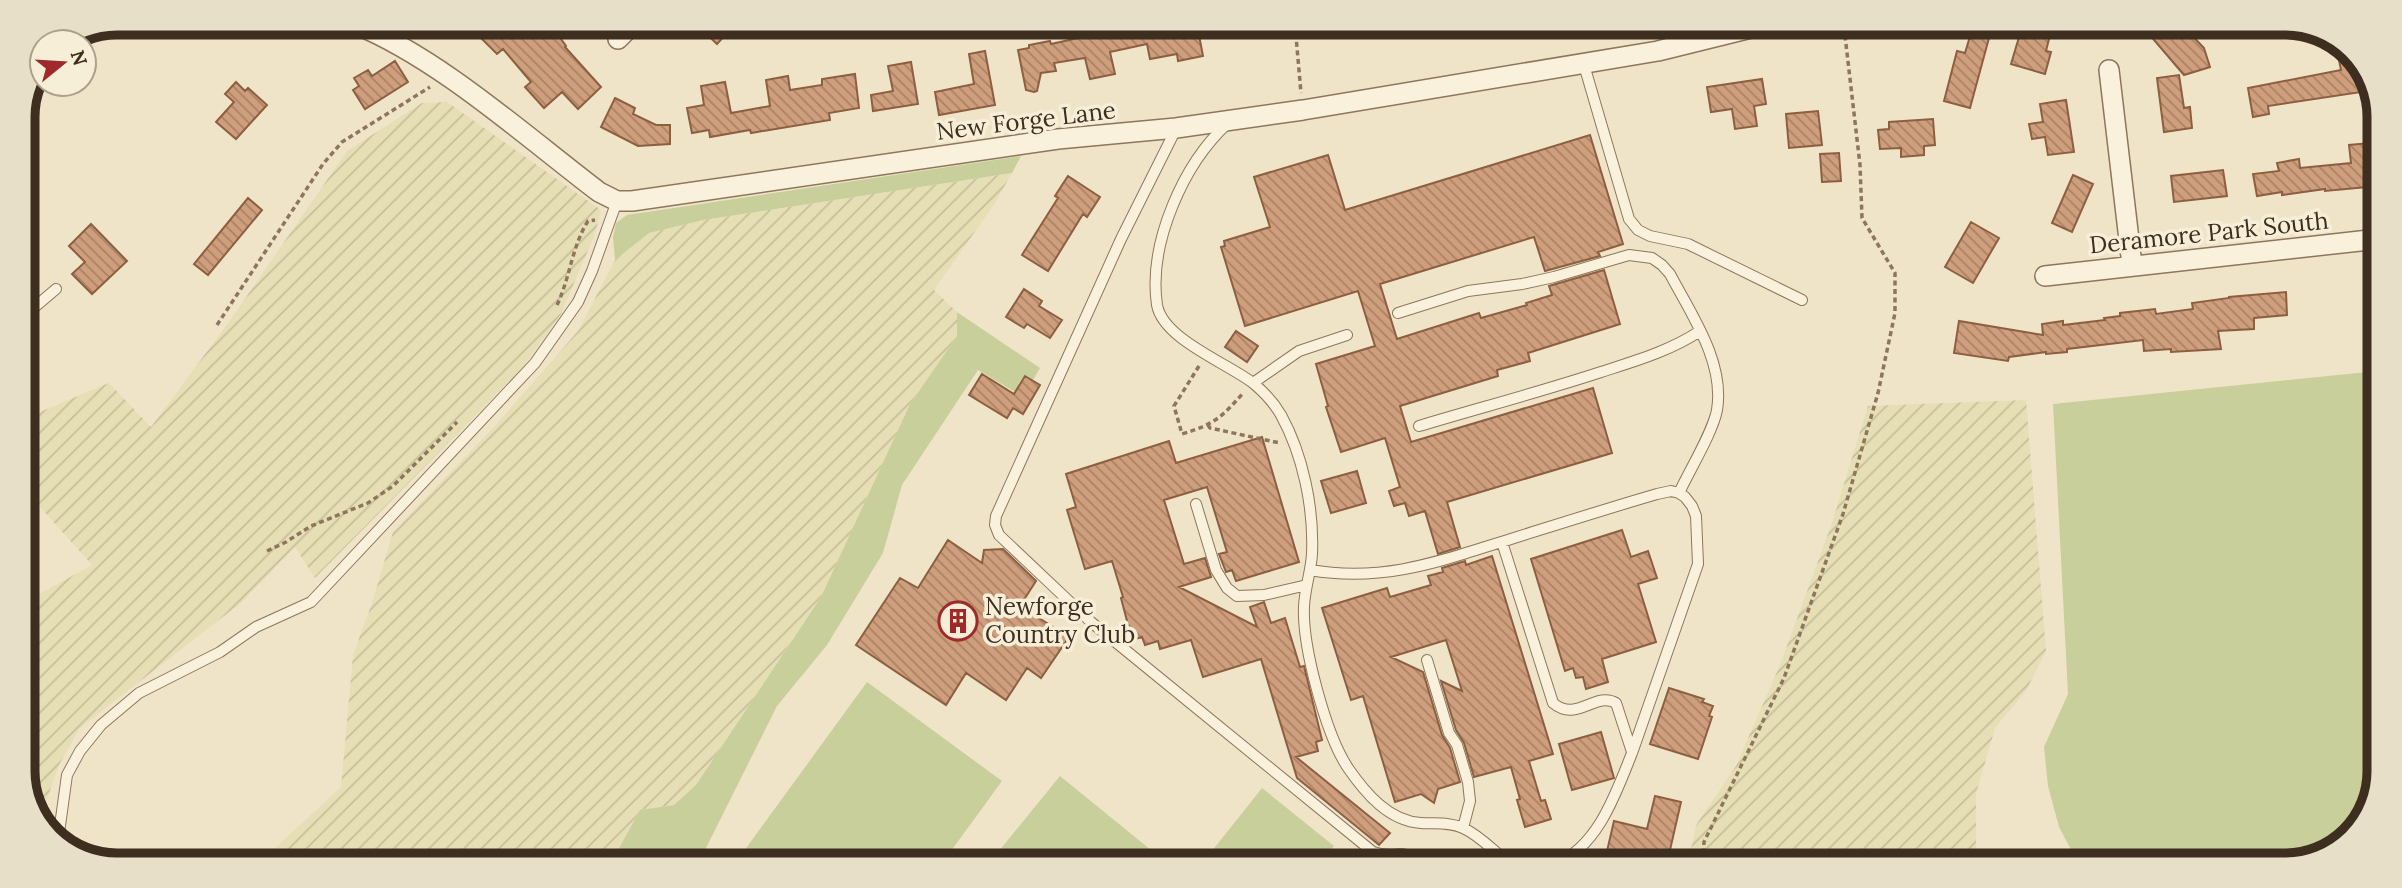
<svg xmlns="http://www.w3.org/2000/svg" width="2402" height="888" font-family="Lora,serif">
	<defs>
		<pattern id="farmland-furrows" width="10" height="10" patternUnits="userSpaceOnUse" patternTransform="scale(1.75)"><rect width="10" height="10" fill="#e6deb5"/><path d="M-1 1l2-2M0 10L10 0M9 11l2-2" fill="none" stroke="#c6bf9b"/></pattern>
		<pattern id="park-dots" width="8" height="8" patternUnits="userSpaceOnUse" patternTransform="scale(1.75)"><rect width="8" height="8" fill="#c9cf9b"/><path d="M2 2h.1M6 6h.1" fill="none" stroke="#aeb285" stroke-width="1.8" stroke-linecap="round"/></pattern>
		<pattern id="building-back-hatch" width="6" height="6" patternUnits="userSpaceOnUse" patternTransform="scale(1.75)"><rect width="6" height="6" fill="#cf9f7d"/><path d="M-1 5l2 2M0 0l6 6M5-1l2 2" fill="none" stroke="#a98266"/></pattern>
	</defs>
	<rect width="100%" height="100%" fill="#f0e4c8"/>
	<path fill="url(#farmland-furrows)" d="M447,102L601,210L595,234L561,314L523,367L315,578L295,547L242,602L80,728L59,765L45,805L42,828L23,778V603L92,565L23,488V419L109,383L151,427L231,319L347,151L422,103Z
		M1012,173L995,203L934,290L957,312V336L910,404L821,597L696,785L674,805L640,810L612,861H261L341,787L353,655L372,603L393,532L495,426L578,331L615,260L649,233L703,220Z
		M2026,400L2046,651L2026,691L1995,728L1976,794V865L1688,864L1696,825L1736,766L1780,665L1831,526L1868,406Z"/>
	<path fill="#c9cf9b" d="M1021,156L1012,173L703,220L649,233L615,260L613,237L616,223L627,215Z
		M957,312L1040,368L1033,380L1025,375L1018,384L1026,390L1022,396L978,370L902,485L883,553L827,645L777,706L699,862L612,861L640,810L674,805L696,785L821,597L910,404L957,336Z
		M2377,371L2374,802L2342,846L2286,865H2079L2059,827L2048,786L2044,747L2068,694L2053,404Z
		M867,682L1002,781L943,862H736Z
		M1060,776L1167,863L990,862Z
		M1262,788L1334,846L1321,863H1206L1204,861Z"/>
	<path fill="url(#park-dots)" d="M325,23H391L404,29L395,54Z"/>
	<path fill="url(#building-back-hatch)" stroke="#8d5f41" stroke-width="2" d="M494,24H550L566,46L565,47L601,87L578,109L562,92L544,108L525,87L531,82L503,49L497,54L480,37Z
		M696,24H735L717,44Z
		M1137,25H1197L1203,56L1178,61L1177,54L1150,59L1147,44L1110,52L1115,74L1090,79L1085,58L1054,63L1056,71L1041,73L1037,91L1034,92L1026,90L1018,50L1029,48V45L1050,41L1051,44Z
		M2022,27H2052L2046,51L2051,52L2045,74L2011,64Z
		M2143,27L2185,28L2204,48L2210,67L2184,75Z
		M1971,33L1989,38L1970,108L1944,101L1957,51L1965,53Z
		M985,51L995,105L939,115L935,92L974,84L969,54Z
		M2357,57L2364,71L2368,91L2268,106L2269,114L2253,117L2248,88L2341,70L2339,60Z
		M395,61L408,82L365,109L353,90L359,86L354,78L368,70L372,76Z
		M911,62L918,104L873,111L871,95L893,91L888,66Z
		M855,74L859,108L829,113L830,120L751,133L750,130L710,137L709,130L692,133L687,108L704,105L701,86L725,82L731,113L770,106L766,80L788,76L790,90L822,85V79Z
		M2179,75L2184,108L2190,107L2192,128L2164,132L2157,78Z
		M1762,79L1766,104L1754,106L1757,126L1735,129L1732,109L1711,112L1707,87Z
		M236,82L245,91L248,88L267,105L236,139L216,122L234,102L225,94Z
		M615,98L635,108L633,114L656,125H670V144L638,146L601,127Z
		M2066,100L2074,152L2048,155L2045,137L2032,139L2029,124L2043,122L2040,104Z
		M1818,111L1822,145L1789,148L1786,114Z
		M1933,119L1935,145L1924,146V155L1901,157V148L1880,149L1878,130L1889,129V122Z
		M1590,135L1623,244L1598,252L1600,256L1545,271L1534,237L1380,284L1397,339L1479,313L1481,318L1527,305L1526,303L1552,295L1549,286L1604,270L1620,324L1528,353L1530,361L1497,370L1498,376L1400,406L1411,442L1593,388L1612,453L1447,502L1460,547L1438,554L1425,511L1409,516L1405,503L1394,506L1389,491L1400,487L1385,438L1341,452L1326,407L1328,406L1316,364L1375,346L1358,291L1245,326L1221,247L1225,246L1224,241L1270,227L1254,177L1328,155L1345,210Z
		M2370,143L2372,160H2379L2378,186L2325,191V189L2282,195V192L2257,196L2253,174L2279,171L2277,163L2299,159L2300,168L2351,163L2349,145Z
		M1839,153L1841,181L1822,182L1820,154Z
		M2223,170L2227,196L2174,202L2171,176Z
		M2073,175L2093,184L2072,232L2052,223Z
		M1068,176L1100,197L1087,217L1083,214L1048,271L1022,255L1058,198L1055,196Z
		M248,198L262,210L208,275L194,264Z
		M1971,222L1999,238L1973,283L1945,267Z
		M91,224L127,261L92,294L72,274L85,262L69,246Z
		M1024,289L1042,301L1039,306L1062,320L1050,338L1027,324L1024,328L1006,317Z
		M2286,292L2287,315L2254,318V329L2218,331L2221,349L2171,352V349L2144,351L2143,340L2067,349V352L2046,354V352L2009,357L2008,361L1954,353L1959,321L2043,335L2042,324L2063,321V325L2105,320L2104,318L2120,316V313L2155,309L2156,314L2193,309L2192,303L2229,298V297Z
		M1236,331L1258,346L1247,362L1225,347Z
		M982,374L1014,394L1025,376L1040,385L1023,414L1013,408L1007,418L969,395Z
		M1262,437L1299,562L1236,581L1232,570L1226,572L1219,554L1227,552L1207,487L1164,500L1184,564L1205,558L1211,577L1179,587L1257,627L1250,607L1264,602L1271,623L1285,618L1300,667L1304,666L1322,740L1316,742L1318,751L1296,757L1390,833L1379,845L1297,778L1261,659L1203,677L1191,640L1160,649L1158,641L1145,645L1142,637L1132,640L1121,598L1123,597L1112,561L1085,569L1067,510L1076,507L1066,474L1169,441L1176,463Z
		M1357,471L1366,503L1331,513L1321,481Z
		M1622,530L1631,557L1648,551L1657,578L1638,584L1656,642L1602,659L1608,682L1586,689L1583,677L1576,678L1573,668L1565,671L1531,559Z
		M948,540L982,563L984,550L1003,549L1036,581L1020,606L1069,637L1041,678L1027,668L1006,700L966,673L946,705L856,645L900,578L918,588Z
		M1492,556L1553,754L1529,761L1541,801L1545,800L1551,819L1525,827L1517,800L1520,799L1511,767L1474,777L1464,743L1456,730L1441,681L1462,691L1446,640L1391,657L1423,672L1442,735L1450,748L1460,782L1438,789L1434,803L1421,794L1395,802L1363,696L1351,700L1322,608L1387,588L1390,597L1431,585L1428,576L1443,572L1442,568L1465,561L1466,565Z
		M1669,688L1704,699L1702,702L1713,706L1709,716L1712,717L1698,759L1650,744Z
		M1601,732L1614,778L1572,790L1559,744Z
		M1655,796L1681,802L1667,863L1635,855L1632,864H1604L1614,821L1647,829Z"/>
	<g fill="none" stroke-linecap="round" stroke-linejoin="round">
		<g stroke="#8d765c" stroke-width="12">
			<path id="service" d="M1584,65L1629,219L1638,230L1650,236L1688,244L1802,300
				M1228,123C1183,164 1148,244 1157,305C1163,339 1227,363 1253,383C1264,392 1274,403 1281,415C1303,455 1314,508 1312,554C1311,571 1305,588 1304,606C1302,646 1326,735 1348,768C1366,794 1389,821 1421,823C1436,824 1450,822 1463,828C1481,836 1494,852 1509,863
				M1176,129L1121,239L996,516L995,525L999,535L1091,622L1373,852C1395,860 1400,846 1422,863
				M1398,313L1468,291L1522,284L1554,277L1629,255L1652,258L1662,265L1670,274C1691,314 1725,362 1717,410C1713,432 1689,471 1679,493
				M23,317L56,289
				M1253,383L1299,351L1347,335
				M1419,426C1479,408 1540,392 1601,372C1635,361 1670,351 1700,331
				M1196,504L1216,570L1227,588L1237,596L1264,595L1307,585
				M1502,542L1553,703C1577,723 1595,691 1616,703L1632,752
				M1310,570C1386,583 1443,560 1514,538C1562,523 1609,508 1657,494L1671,491L1679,493L1685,497L1692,506L1696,516L1698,564L1632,753C1616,793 1598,847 1555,864
				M1427,660L1449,733L1457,745L1468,782L1470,801L1463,828
				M58,840L67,775L80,751L101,725L139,693L220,652L256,627L311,602L535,363L578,302L592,271L617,201"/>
		</g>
		<g stroke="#8d765c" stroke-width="22">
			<path id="minor" d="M353,23C439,58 524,135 599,192L617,201H632L1058,139L1176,128L1303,110L1658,51L1755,27
				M618,39L633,24
				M2109,70L2132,265
				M2045,276L2378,239"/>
		</g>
		<path stroke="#8d765c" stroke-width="3.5" stroke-dasharray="5 3.5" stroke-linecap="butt" d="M1295,25L1301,93
			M557,305C570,278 572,246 588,221L595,220
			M217,325L323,164L342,142L430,87
			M1199,366L1174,406L1182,434C1215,424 1222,417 1244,392
			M1208,425L1210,428L1280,443
			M267,551L286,542L311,526L368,503L393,486L457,422
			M1703,862L1704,842L1784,678L1843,514L1878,393L1895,313V273L1862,218L1860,165L1844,27"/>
		<use href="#service" stroke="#faf1dc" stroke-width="10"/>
		<use href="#minor" stroke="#faf1dc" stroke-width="19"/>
	</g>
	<defs>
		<g id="building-ring" transform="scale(2.0125)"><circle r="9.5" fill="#f7eed8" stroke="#9e2a2b" stroke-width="1.5"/><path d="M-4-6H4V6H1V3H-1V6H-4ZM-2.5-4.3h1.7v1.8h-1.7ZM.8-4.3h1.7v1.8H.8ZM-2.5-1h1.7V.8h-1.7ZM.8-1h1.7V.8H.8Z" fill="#9e2a2b"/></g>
	</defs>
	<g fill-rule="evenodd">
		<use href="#building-ring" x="958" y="621"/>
	</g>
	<g text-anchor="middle" stroke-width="7" stroke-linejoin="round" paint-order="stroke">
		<g font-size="24" fill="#3d2e20" stroke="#f7eed8">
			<text transform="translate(1026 121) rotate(-7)" y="8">New Forge Lane</text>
			<text transform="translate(2209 233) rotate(-6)" y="8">Deramore Park South</text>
		</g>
		<g font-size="24" fill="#3d2e20" stroke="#f7eed8" text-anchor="start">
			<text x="985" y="615">Newforge<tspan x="985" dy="28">Country Club</tspan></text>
		</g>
	</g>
	<path d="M0 0H2402V888H0ZM117 35H2285A82 82 0 0 1 2367 117V771A82 82 0 0 1 2285 853H117A82 82 0 0 1 35 771V117A82 82 0 0 1 117 35Z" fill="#e8dfc9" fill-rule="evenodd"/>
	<path fill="none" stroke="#3d2e20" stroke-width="9" d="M117 35H2285A82 82 0 0 1 2367 117V771A82 82 0 0 1 2285 853H117A82 82 0 0 1 35 771V117A82 82 0 0 1 117 35Z"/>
	<g transform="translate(63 63) rotate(72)"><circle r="33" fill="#f7eed8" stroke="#ada18e" stroke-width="2"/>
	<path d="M0-5L12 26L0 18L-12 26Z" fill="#9e2a2b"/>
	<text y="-10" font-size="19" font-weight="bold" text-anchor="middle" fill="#3d2e20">N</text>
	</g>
</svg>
